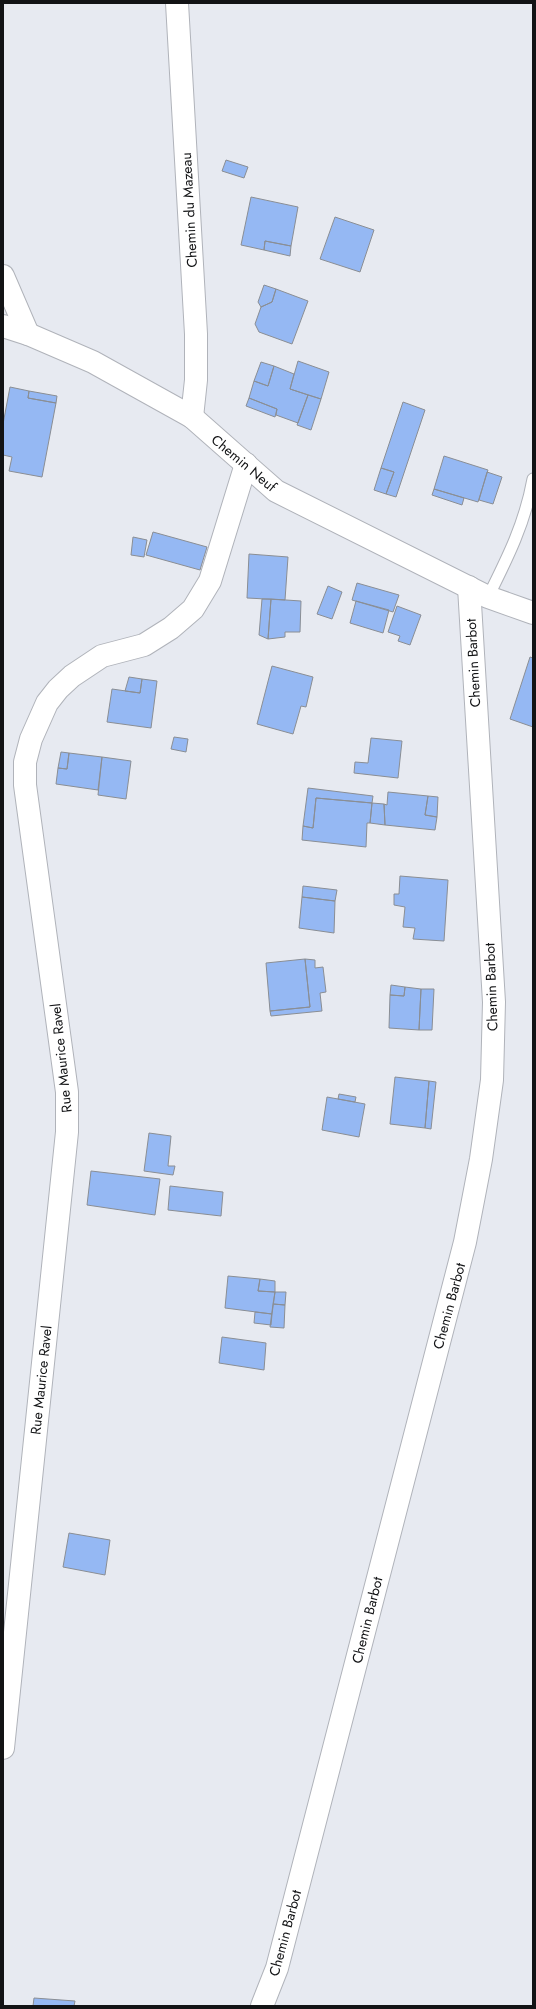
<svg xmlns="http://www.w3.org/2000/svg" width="536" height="2009" font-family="Jost,sans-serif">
	<rect width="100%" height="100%" fill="#e7eaf1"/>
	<path fill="#95b8f3" stroke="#8a8e94" d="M226,160L248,167L244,178L222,171Z
		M251,197L298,207L291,246L265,241L264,250L241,245Z
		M335,217L374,230L360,272L320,259Z
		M265,241L291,246L290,256L264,250Z
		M264,285L276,289L272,302L261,307L258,302Z
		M276,289L308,301L292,344L259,332L255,324L261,307L272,302Z
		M298,361L329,372L321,399L290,389Z
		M261,362L274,366L268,386L254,381Z
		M274,366L294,374L290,389L308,395L298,423L276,415L277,409L249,398L254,381L268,386Z
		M10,387L29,391L28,398L56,403L42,477L9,471L12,457L3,455V424Z
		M29,391L57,396L56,403L28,398Z
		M308,395L321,399L311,430L297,425Z
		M249,398L277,409L275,417L246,406Z
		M403,402L425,410L396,497L386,494L394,472L381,468Z
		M444,456L488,470L478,502L434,489Z
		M381,468L394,472L386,494L374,490Z
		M487,472L502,477L493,504L479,500Z
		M434,489L464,498L462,505L432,495Z
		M153,532L207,547L200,570L146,555Z
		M133,537L147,540L144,557L131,555Z
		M249,554L288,557L285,600L247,598Z
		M357,583L399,595L393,612L352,600Z
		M328,586L342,592L332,619L317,614Z
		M262,599H271L268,639L259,635Z
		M271,599L301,601L300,632H285V637L268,639Z
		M356,601L389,610L383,633L350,623Z
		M397,606L421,615L410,645L398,641L400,636L388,632Z
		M530,657L533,658V727L510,719Z
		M272,666L313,677L306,707L301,706L293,734L257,724Z
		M129,677L142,679L140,693L125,691Z
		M142,679L157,681L151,728L107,722L112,689L140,693Z
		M174,737L188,739L186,752L171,749Z
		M371,738L402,741L398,778L354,773L355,762L368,763Z
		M61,752L69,753L67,769L58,768Z
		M69,753L102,757L98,790L56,784L58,768L67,769Z
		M102,757L131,761L126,799L98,795Z
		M308,788L373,796L372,803L316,798L313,828L303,826Z
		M388,792L428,796L425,815L437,817L435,830L385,825L384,804L387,805Z
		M428,796L438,797L437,817L425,815Z
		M316,798L372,803L370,823H367L366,847L302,840L303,826L313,828Z
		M372,803L384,804L385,825L370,823Z
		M400,876L448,880L444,941L413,939L415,928L403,927L405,907L394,905V894H399Z
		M303,886L337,890L335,901L302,897Z
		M302,897L335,901L334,933L299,928Z
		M305,959L315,960V968L323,967L326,992L320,993L322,1011L271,1016L270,1011L310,1007Z
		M305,959L310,1007L270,1011L266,963Z
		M391,985L405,987L404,996L390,995Z
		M405,987L421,989L419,1030L389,1028L390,995L404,996Z
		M421,989H434L432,1030H419Z
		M395,1077L429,1081L425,1128L390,1124Z
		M429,1081L436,1082L431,1129L425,1128Z
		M339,1094L356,1097L355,1102L338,1099Z
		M327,1097L365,1104L359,1137L322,1130Z
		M149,1133L171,1136L168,1166H175L173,1175L144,1171Z
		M91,1171L160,1179L155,1215L87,1205Z
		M170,1186L223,1192L221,1216L168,1210Z
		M228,1276L260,1279L258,1291L275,1292L272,1314L225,1308Z
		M260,1279L275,1281V1292L258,1291Z
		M275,1292H286L285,1305L273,1304Z
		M273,1304L285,1305L284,1328L270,1327Z
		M255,1312L272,1314L271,1325L254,1323Z
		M222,1337L266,1343L264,1370L219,1363Z
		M69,1533L110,1540L105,1575L63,1567Z
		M34,1998L75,2001L74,2006H33Z"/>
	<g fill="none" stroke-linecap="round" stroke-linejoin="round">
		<g stroke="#b0b3ba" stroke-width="13">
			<path id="lane" d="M488,597C508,557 525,523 533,479"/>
		</g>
		<g stroke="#b0b3ba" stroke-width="24">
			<path id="street" d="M177,3L196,334V380L192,417
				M3,276L28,334
				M3,1748L67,1132V1092L25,785V762L31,739L47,703L58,689L72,676L102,656L144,645L171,628L193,609L210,581L246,464
				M262,2006L277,1968L465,1242L481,1159L492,1080L494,1002L469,587"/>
		</g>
		<g stroke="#b0b3ba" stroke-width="24">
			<path id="secondary" d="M3,326L28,334L93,362L192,417L276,491L488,597L533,613"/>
		</g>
		<use href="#lane" stroke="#fff" stroke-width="11"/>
		<use href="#street" stroke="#fff" stroke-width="22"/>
		<use href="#secondary" stroke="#fff" stroke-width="22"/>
	</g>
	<g text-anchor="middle" stroke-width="3" stroke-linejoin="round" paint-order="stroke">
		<g font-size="14" fill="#121315" stroke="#fff">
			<text transform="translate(189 210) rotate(-93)" y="5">Chemin du Mazeau</text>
			<text transform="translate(244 463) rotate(40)" y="5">Chemin Neuf</text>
			<text transform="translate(473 663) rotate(-93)" y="5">Chemin Barbot</text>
			<text transform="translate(491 987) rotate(-92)" y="5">Chemin Barbot</text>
			<text transform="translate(61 1058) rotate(-96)" y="5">Rue Maurice Ravel</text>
			<text transform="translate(449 1306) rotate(-75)" y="5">Chemin Barbot</text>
			<text transform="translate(41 1380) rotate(-84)" y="5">Rue Maurice Ravel</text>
			<text transform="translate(367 1620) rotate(-76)" y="5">Chemin Barbot</text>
			<text transform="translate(285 1933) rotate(-75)" y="5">Chemin Barbot</text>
		</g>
	</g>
	<rect width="536" height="2009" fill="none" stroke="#121315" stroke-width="8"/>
</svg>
